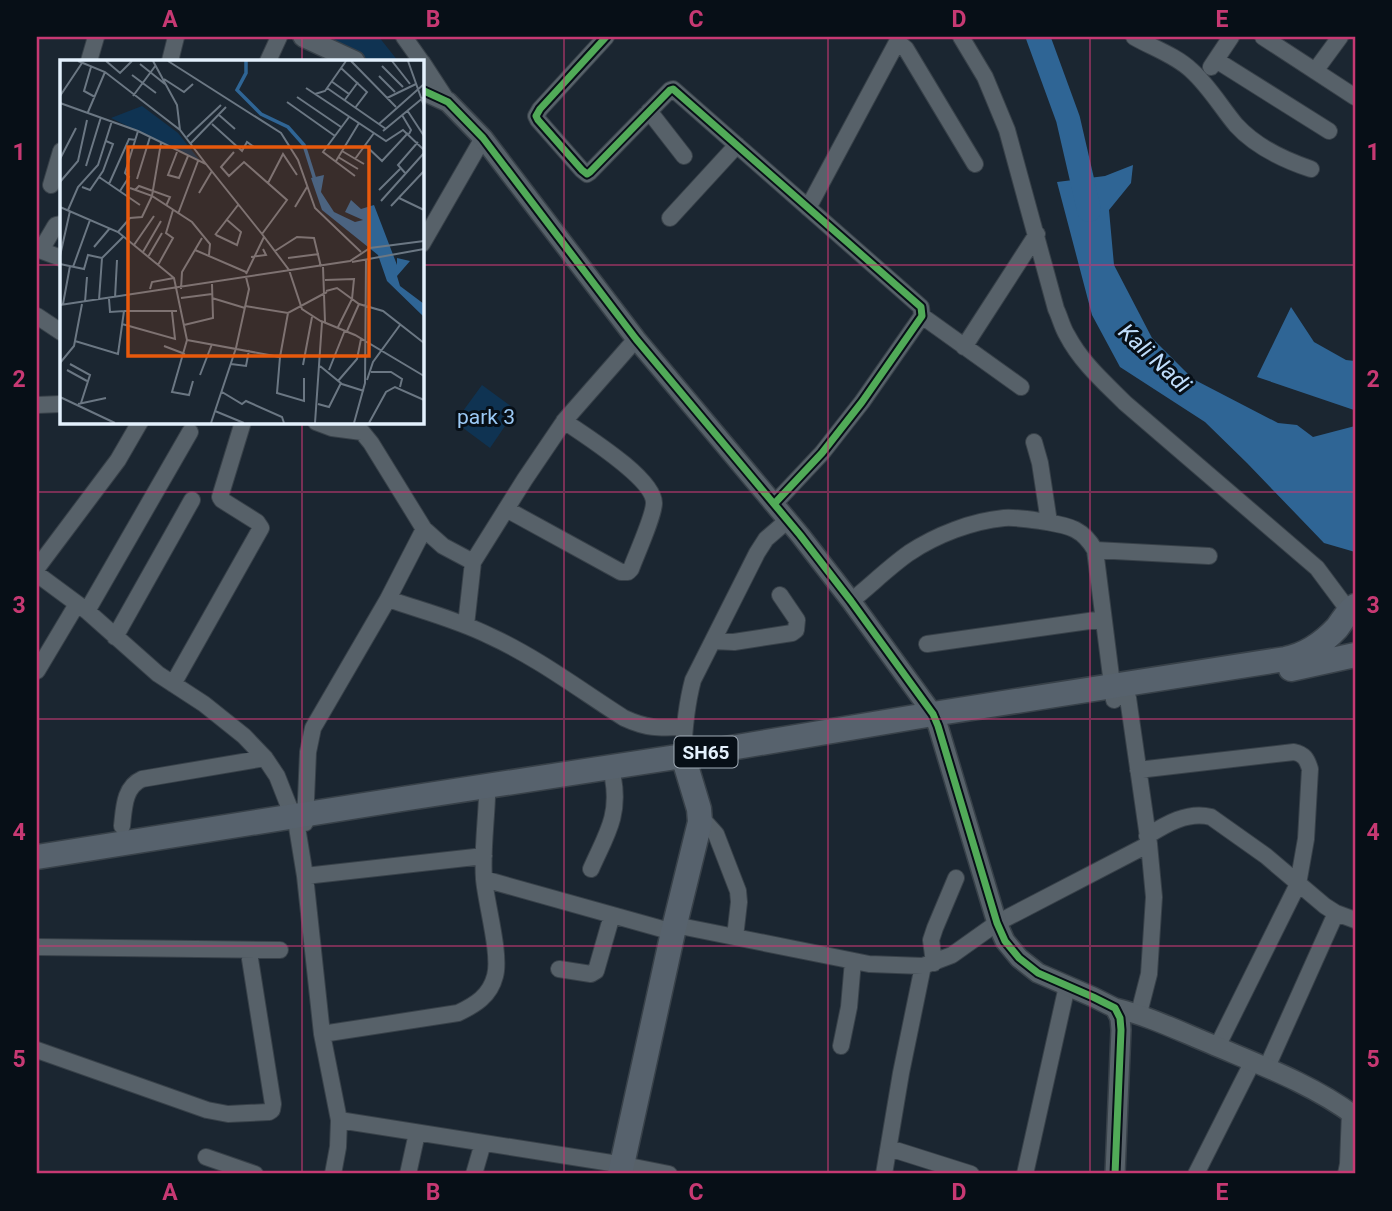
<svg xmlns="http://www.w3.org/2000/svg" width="1392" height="1211" font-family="Roboto,sans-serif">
	<rect width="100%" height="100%" fill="#1b2631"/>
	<path fill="#0f3352" d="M315,37H379L398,61H364Z
		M482,385L516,410L490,448L455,422Z"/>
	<path fill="#2f6595" d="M1133,165L1131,183L1109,210L1114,265L1152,338L1193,379L1278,423L1297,425L1313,437L1355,426V552L1324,543L1247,463L1205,422L1120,367L1092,315L1057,182L1105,176Z
		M1291,307L1314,342L1346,360L1355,361V412L1354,410L1257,377Z"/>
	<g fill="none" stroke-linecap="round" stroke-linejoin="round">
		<path stroke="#2f6595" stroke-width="24" d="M1038,37L1068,119L1089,210"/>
		<g stroke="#384149" stroke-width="18">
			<path id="minor" d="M404,37L421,61
				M606,37L540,109L536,116L538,120L582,170L587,174L590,172L670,90L673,89L921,307L922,316L862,402L822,453L775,503
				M961,37L985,77L1007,130L1056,309C1060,317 1062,327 1067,335C1081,362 1104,382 1125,403L1317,568L1349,611
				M1134,37C1153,48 1175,55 1191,70C1209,86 1221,107 1236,125C1256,147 1284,160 1311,169
				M1263,37L1355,97
				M1216,60L1329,131
				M89,61L96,37
				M170,61L176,37
				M268,61L279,37
				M422,62L448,102
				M1211,67L1231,37
				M1315,71L1340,37
				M649,111L684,156
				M51,185L61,151
				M808,208L896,44H900L906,49L975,164
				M670,218L737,145
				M422,244L483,138
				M37,249L61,258
				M41,250L54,228L56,225L61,224
				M37,316L61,332
				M922,316L1021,387
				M964,347L1037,234
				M37,405L61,404
				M316,422L332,428L362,432L371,443L424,529L443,546L473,562L466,625
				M1034,442L1040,463L1049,522
				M506,509L621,572H628L631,569C636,555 654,516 654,503C654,478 584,435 564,421
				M1095,550L1209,556
				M473,562L525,479L565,420L636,339
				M37,568L118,460L140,422
				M37,574L87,611L158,674L204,704L244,736L265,758L277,776L297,827L305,876L322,1034L339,1120L338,1147L333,1174
				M388,599C423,611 458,620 490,636C538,658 580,690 624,718C648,729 659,728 684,727
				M851,601C870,586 889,567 909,553C936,535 972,521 1004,518C1018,517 1033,520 1047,522C1070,526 1083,529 1095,550L1114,700
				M87,611L190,432
				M115,637L192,500
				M713,641L734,642L792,633L796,630L797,620L780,595
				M927,644L1103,619
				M37,671L77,604
				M173,684L261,528L257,522L222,500L220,497L243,422
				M1128,698L1149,844L1154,897L1149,974L1139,1013
				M683,756C684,730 686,706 693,680L757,553L766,539L788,520
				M1138,770L1294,752C1304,754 1307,759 1310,769L1306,839L1298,884L1217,1047
				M700,822L707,824L716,834L738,891L739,902L735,937
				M305,823L308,752L313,728L388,599L424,529
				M122,826C124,808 124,787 142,779L265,758
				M1147,836C1166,824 1188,811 1211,817L1266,856L1325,906L1336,913L1355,920
				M591,869C606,835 620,816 613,778
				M305,876L484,856
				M484,879L673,932
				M675,925L869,964L923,966L952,955L997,923L1149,844
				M37,947L280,950
				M934,963L931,940L935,928L956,878
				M559,969L591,974L596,971L612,915
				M322,1034L458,1013C475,1005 490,996 495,976C501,955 486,903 484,879C482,852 486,824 487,797
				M841,1046L849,1007L853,961
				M37,1050L207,1110L228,1114L269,1112L272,1110L273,1104L250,959
				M1267,1067L1336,913
				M339,1120L624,1165L669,1174
				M889,1148L971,1174
				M206,1157L255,1174
				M408,1174L417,1133
				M474,1174L483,1143
				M884,1174L901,1073L923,966
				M1025,1174L1067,986
				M1196,1174L1253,1061
				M1346,1174L1348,1164L1350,1112"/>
		</g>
		<g stroke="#384149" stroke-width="22">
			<path id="tertiary" d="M303,37L355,61
				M422,90L448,102L483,138L636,339L800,535L851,601L933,714L938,726L997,923L1005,941L1019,958L1038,973L1093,997L1115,1008L1120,1018L1121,1030L1115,1174
				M1115,1008C1149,1016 1179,1031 1211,1044C1260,1065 1312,1084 1355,1116"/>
		</g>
		<g stroke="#384149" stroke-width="27">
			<path id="primary" d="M1291,669L1355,655
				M37,857L402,799L683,756L933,714L1285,659C1306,655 1322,644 1337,628C1343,620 1347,612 1355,606
				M620,1174L673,932L700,822L699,809L683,756"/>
		</g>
		<use href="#minor" stroke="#576169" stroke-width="16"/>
		<use href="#tertiary" stroke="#576169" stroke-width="19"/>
		<use href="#primary" stroke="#57626d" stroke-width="24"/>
		<g stroke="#070f17" stroke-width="11">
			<path id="cycleway" d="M606,37L540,109L536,116L538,120L582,170L587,174L590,172L670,90L673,89L921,307L922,316L862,402L822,453L775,503
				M422,90L448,102L483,138L636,339L800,535L851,601L933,714L938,726L997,923L1005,941L1019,958L1038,973L1093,997L1115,1008L1120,1018L1121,1030L1115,1174"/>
		</g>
		<use href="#cycleway" stroke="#51ab58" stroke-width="7"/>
	</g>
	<path fill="none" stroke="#c73973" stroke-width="2" stroke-opacity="0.55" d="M302,37V61M564,37V1174M828,37V1174M1090,37V1174M37,265H61M422,265H1355M302,422V1174M37,492H1355M37,719H1355M37,946H1355"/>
	<g text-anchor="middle" stroke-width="6" stroke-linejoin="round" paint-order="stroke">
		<rect fill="#070f17" stroke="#a2adb8" stroke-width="2" x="674.5" y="736.5" width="63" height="31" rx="5"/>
		<g font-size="19" font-weight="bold" fill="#e4f1fd">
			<text x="706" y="759">SH65</text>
		</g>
		<g font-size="21" fill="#9bc9f5" stroke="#070f17">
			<text x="486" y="424">park 3</text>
		</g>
		<g font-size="23" font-style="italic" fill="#c0defc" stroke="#070f17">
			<text transform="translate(1155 358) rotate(43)" y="8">Kali Nadi</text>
		</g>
	</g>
	<g transform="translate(60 60)">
		<rect width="364" height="364" fill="#1b2631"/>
		<path d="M82,46L118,73L141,102L51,58Z" fill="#0f3352"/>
		<path d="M264,115L261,132L274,152L295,162L303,160L285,152L291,140L301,149L314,145L337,205V198L350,201L337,216L340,226L364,244V257L327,221L318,195L262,150L251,118Z" fill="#2f6595"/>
		<path fill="none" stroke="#2f6595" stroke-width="3.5" d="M186,1V13L177,30L201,54L228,67L244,85L256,123"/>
		<path fill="none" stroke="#6b7783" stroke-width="2" d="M18,1L45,12L120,70L146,104M46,1L60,13L72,1M93,1L117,45L120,70M108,1L221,73L238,100L255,148L301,192M291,1L336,47M332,1L350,24M348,1L364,46M80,4L105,24M322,6L343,27M31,7L24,31L35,37M281,8L307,32L295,48M72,15L96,33M319,16L335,32M104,19L124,32L133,24M271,21L289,34M246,28L326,81L343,70L364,90M267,28L326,69M255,34L265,31L286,1M0,36L22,3M73,36L96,5M237,37L281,67M327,38L356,24M284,41L298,22M227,42L275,76M0,43L78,71L146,104L202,174L229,210L242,249L262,262L255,363M347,50L364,76M28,52L45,12M159,55L175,69M342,55L351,70L349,74M289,57L263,92L295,116M152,64L182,91L187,82L194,87M319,64L364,24M323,71L364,37M127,77L161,45M131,83L166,47M305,85L322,101L348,73M282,91L304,104M117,92L108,115L119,118L128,96M174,92L161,107L169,116L184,102L227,140L202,174M278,97L298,109M0,99L16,68M295,99L314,73M276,101L299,63M26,106L41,57M346,114L338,105L358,82M39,117L80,145M77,119L90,77M0,122L18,101L27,60M208,123L223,94L237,115M49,124L69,79L76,80M22,127L30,130L43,111L53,84L46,81M70,128L92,136L101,83M75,130L79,126L110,137L106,146M319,130L340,109M60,131L69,117L65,113L78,71M139,133L152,111M339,138L364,150M321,141L364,93M331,146L364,111M0,147L58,172L114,218L127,280L112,332L129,335L133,321M235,147L247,127M8,150L18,127L38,105L52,61M118,154L138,101M58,172L70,158L82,157L92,136L132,162L150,184L149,195M155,175L178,145M156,175L177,185L181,172L166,159M74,185L94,156M34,187L50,168M135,190L186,212M215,191L237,177L254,178L261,207M83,192L101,161M0,196L10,151M88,197L102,173M191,197L206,195L203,189M42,198L64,176M228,198L259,194M292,202L364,189M0,204L24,209L28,195L42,198M98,205L113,178L106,173L113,150M13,207L30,160M263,207L265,262M186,214L204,177M265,220L294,219L292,239L278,267M90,229L92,222L114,218M121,229L122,212L142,178M266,231L277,228L299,244L323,251L364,283M55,238L57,200M121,238L152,234M152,238L185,248M39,240L42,198M25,242L27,217M3,244L10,206M0,245L290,201L310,188L364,181M185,246L228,253L267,232M64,251H117M261,261L295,275L364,316M62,264L115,279L112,252M124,265L153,258L152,224M287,271L299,244M127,280L220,297L228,253M15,281L58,294L64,251L50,252L49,239M104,286L125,294M220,297L217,333L244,341V318M0,303L14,286L22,244M10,304L30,315L21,343M171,304L186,306L189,290M243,305L252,257M260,306L282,324L304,331M7,310L27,321M269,310L285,270M311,312H331L342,319L340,327M140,315L152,284M307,320L313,302L340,265M278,321L297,299L301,279M162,332L182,344L186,341L222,357L224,363M0,337L55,363M18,344L46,338M258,344L269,347L281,323M155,351L184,363M151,363L176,288L189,229L186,217M294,363L305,323L306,199M309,363L326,332L335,327L364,340"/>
		<path fill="#e8590c" fill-opacity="0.15" stroke="#e8590c" stroke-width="3.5" d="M68,87H309V296H68Z"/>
		<rect width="364" height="364" fill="none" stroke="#e4f1fd" stroke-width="3.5"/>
	</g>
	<rect width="1392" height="1211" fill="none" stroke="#070f17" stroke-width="77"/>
	<rect x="38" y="38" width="1316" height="1134" fill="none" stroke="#c73973" stroke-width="2.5"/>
	<g font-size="23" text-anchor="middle" font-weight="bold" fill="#c73973">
		<text x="170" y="27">A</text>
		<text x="433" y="27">B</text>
		<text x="696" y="27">C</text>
		<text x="959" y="27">D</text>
		<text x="1222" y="27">E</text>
		<text x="19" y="160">1</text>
		<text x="1373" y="160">1</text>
		<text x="19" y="387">2</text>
		<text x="1373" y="387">2</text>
		<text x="19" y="613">3</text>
		<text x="1373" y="613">3</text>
		<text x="19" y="840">4</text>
		<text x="1373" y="840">4</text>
		<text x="19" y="1067">5</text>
		<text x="1373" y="1067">5</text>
		<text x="170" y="1200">A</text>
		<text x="433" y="1200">B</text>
		<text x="696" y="1200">C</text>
		<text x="959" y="1200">D</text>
		<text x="1222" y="1200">E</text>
	</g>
</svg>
